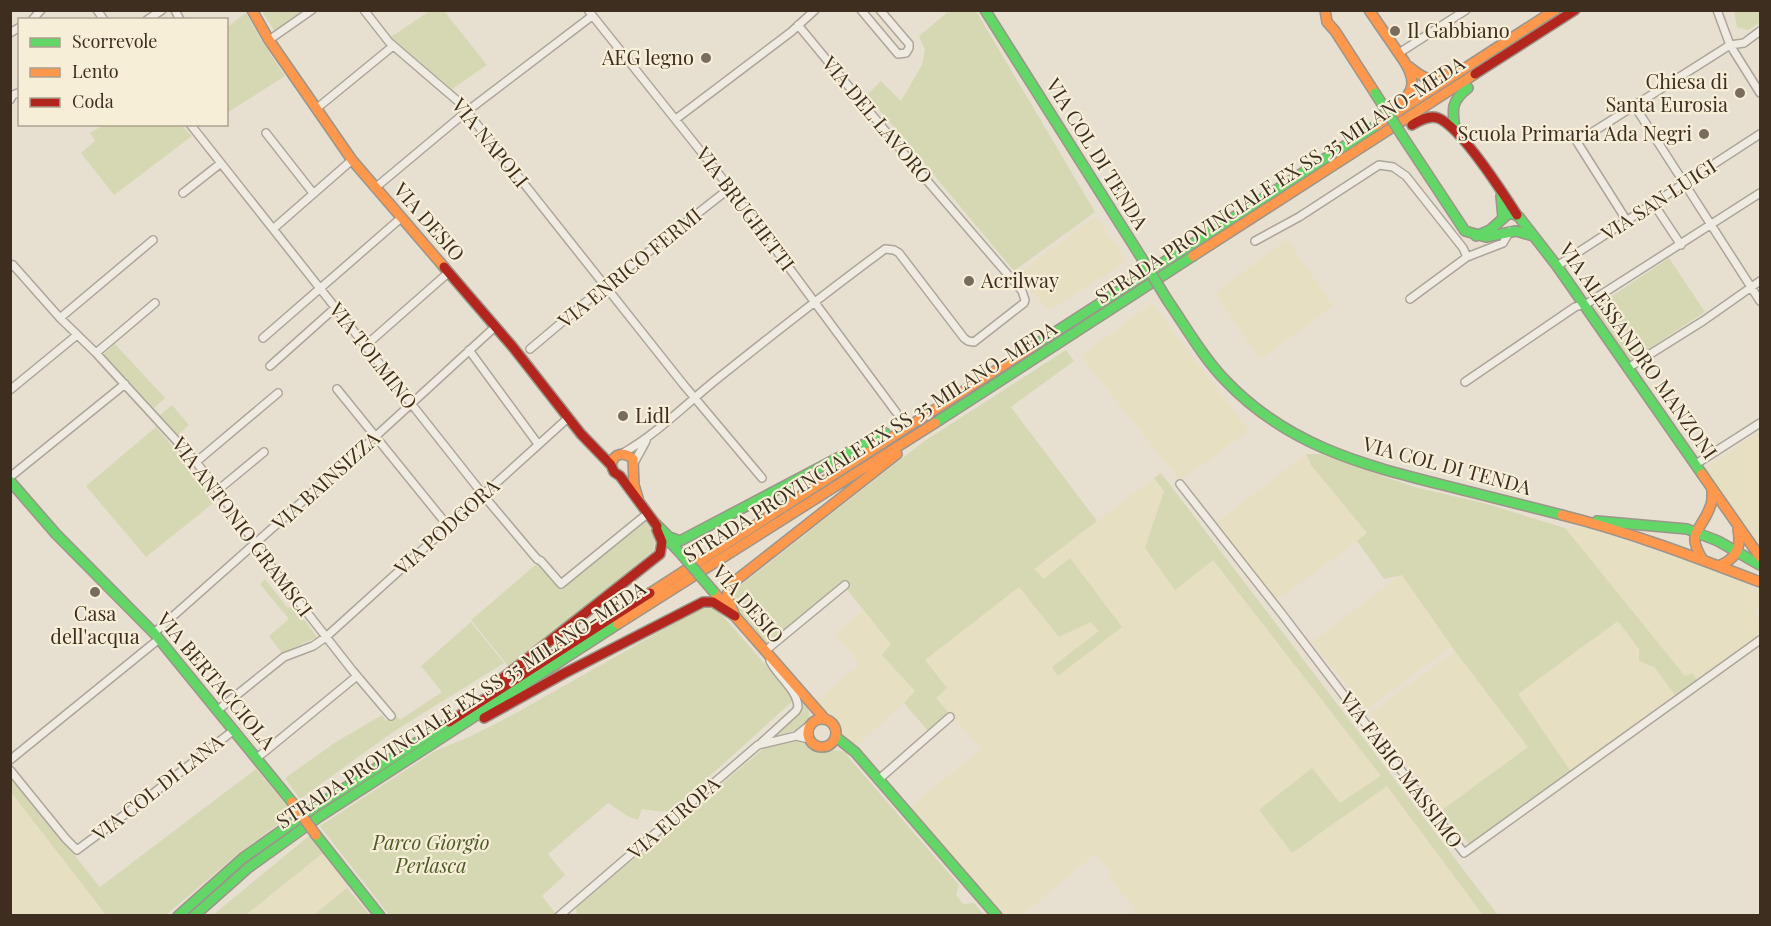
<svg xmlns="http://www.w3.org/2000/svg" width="1771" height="926" font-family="'Playfair Display',serif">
	<rect width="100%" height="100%" fill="#e7e0d1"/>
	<path fill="#e6dfc2" d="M1096,216L1127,261L1049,311L1018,273Z
		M1287,239L1333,306L1260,360L1215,293Z
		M1152,303L1249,431L1180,481L1081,356Z
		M1760,432V544L1704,468Z
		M1306,454L1311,465L1368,533L1286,594L1274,600L1217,522Z
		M1154,478L1164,490L1145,548L1175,590L1212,559L1381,776L1340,804L1312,768L1259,810L1292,853L1387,786L1483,915H1130L1136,910L1108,877L1112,873L1095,854L1022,915H999L908,809L981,749L936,698L947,688L925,660L1019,586L1059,637L1092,622L1099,631L1052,667L1058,676L1121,627L1070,559L1043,580L1034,569Z
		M1581,526L1735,577L1760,590V602L1755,614L1760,621V635L1698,681L1685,677L1565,528Z
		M1402,574L1452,646L1366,710L1312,642Z
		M864,609L892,644L883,655L916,691L856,747L844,738L839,722L827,714L816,702L860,664L835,634Z
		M1618,621L1640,649L1639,661L1654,667L1675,695L1571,772L1517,694Z
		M1455,651L1528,747L1442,810L1370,713Z
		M11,792L106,915H11Z
		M323,853L349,886L314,915L246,916Z"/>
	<path fill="#d6d7b3" d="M431,10L444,11L487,65L452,89L391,37Z
		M262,11H303L305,13L275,32Z
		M949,11H976L1095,212L1014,271L867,95L881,81L901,101L922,65L925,50L919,36Z
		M1734,11H1760V22L1748,30L1737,27Z
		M246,13L263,43L285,76L227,113V27Z
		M105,124L181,125L192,136L114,195L81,153L95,141L90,133Z
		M1669,258L1705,312L1630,361L1594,308Z
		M115,344L165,398L154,408L104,354Z
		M1066,350L1074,361L1011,407L1097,521L1034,569L1044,579L1070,558L1122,627L1058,676L1052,667L1099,631L1091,622L1059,637L1019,587L925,660L947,688L936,698L949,713L929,732L904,703L915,691L882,655L891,644L845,587L767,646C755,632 727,608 736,589L923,442Z
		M172,405L189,425L178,435L160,415Z
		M156,427L217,500L146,557L86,486Z
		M1306,454H1320L1414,487L1487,504L1565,528L1685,676L1692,673L1698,681L1675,695L1654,667L1639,661V649L1618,621L1518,694L1571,772L1469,844L1442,810L1528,747L1455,651L1402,575L1384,579L1357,541L1367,533L1311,465Z
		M1161,473L1498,915H1483L1387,786L1292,853L1259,810L1312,768L1340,803L1381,776L1213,560L1175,590L1145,548L1164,491L1154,478Z
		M644,520C652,530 657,537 653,551L509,667L471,620L539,562L561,588Z
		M265,579L288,608L293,605L317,637L282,653L269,636L289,619L260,584Z
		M705,606L715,607L795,699L671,811H664L663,812L642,809L638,820L629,817L608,803L548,854L565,875L542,896L556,914L554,915H389L320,826L435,751L469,737L507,718Z
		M471,622L504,663L393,732L300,799L285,778L336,742L382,715L386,721L395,714L400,720L442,692L421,666Z
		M800,697C825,727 794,731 771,737L800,712L801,707Z
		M799,739C806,743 813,749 821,750C831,752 835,749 846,752L849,758L959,885L956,895L963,904L974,903L984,915L577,916L576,908L763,749Z
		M256,769L293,813L239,853L166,915H106L11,792L10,775L100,887Z
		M310,835L323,853L246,915H213Z
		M347,888L370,915H314Z"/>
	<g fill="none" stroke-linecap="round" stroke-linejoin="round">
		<g stroke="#ada599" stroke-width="10">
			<path id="street" d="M97,10L104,20
				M175,10L180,20
				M364,10L389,42L460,103L683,384L762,478
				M588,10L730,188L896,412
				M861,10L898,54L906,53L909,48V44L880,10
				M1717,10L1730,45L1760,93
				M32,20L41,10
				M147,20L162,10
				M10,33L20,27
				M269,40L312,10
				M1399,53L1466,10
				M10,100L13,95L20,92
				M1634,105L1760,301
				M316,109L393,46
				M676,119L791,32L815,10
				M190,124L489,502L537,559L541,561L561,584L647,514
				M266,133L313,193
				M375,188L466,112L592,16
				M183,193L221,163
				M1653,203L1681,245
				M1627,221L1577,142L1730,45L1744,43L1760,31
				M273,229L352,160
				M1255,241L1299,217L1379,165L1393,167L1406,176L1463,248L1467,257
				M1557,266L1760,134
				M10,267L13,265L60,318L96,353L196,462L218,490L273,569L352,670L391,716
				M1410,299L1467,257L1503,243L1510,231
				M60,318L153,240
				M263,338L401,218
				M365,346L448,273
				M530,349L605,286L730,188
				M469,350L538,444
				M96,353L155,303
				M270,366L335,308
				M1628,368L1703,321L1760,281
				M1465,382L1575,307L1588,303L1760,193
				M337,389L448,526
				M10,390L77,335
				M623,453C658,433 686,404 717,379C772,335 828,291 885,249L894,250L899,253L964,338L968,341L974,342L1024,303L1025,300L1022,291L911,162L798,25
				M196,462L278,393
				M634,463L646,441
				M1696,464L1760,423
				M10,477L125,384
				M1180,484L1282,614L1464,853L1760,640
				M218,490L264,452
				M154,633L375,437L496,326
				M765,651L845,585
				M218,710L284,657L313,646L326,637L568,418
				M796,736L809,739
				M760,744L796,711L798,707C797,689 778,677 770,661
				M257,758L357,676
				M10,760L159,639
				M10,770L66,839L77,850L155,792L234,730
				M878,780L950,717
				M559,916L758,745L796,736L811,724"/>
		</g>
		<g stroke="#9c958a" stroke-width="12">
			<path id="fast" d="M985,10L1141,257
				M1455,129C1452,109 1451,101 1468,88
				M1403,137L1465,231L1486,237L1516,231L1533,236
				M1501,196L1503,218
				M1476,236L1490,230L1508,214H1514L1519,217L1557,266L1702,474
				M1168,301C1186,327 1202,356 1224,379C1285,444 1359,464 1443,485C1483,495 1522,505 1562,515
				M1032,347L1377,125
				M935,423L1193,256
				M10,481L56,534L154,633L292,802
				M1597,521L1687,529L1718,541L1760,565
				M654,522L669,537L680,541L885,433
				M665,537L682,555
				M836,737L855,752L997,916
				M316,835L380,916
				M178,916L243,858L315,807L449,722
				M194,916L248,868L319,817L618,624"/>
		</g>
		<g stroke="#9c958a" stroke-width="12">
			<path id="slow" d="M252,10L269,40L352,160L444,267
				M1325,10L1327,22L1335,31L1375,93
				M1369,10L1404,61
				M1408,66C1423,78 1429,83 1448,74
				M1398,106C1415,91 1416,80 1404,61
				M1377,125L1555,10
				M1193,256L1475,74
				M611,465C614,453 624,451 633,459L634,485L638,498
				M1702,474L1760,557
				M1562,515C1630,532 1695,557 1760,582
				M1703,560C1685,532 1701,532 1710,507C1713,501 1712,495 1712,488
				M1718,566C1735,560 1742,548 1738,530
				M713,591L824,718
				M650,593L1032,347
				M734,614L727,596L730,585L897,454
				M618,624L935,423
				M808 733a14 14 0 1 1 28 0a14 14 0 1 1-28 0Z"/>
		</g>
		<g stroke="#9c958a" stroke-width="12">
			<path id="jam" d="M1475,74L1575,10
				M1412,125C1420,120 1429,115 1438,118C1461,127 1503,193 1517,215
				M444,267L512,346L581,434L611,465L614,472L620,476L657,526
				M499,681L660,554L662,542L657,530
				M484,718L563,674L703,602H713L735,616
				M449,722L650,593"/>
		</g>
		<use href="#street" stroke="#efebe3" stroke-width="7"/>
		<use href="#fast" stroke="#63d668" stroke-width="9"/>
		<use href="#slow" stroke="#ff974d" stroke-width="9"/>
		<use href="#jam" stroke="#b3261e" stroke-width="9"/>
		<g stroke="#9c958a" stroke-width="12" stroke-linecap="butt">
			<path id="fast-bridge" d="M1375,93L1403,137
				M1141,257L1168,301
				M682,555L713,591"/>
		</g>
		<g stroke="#9c958a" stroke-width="12" stroke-linecap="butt">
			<path id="slow-bridge" d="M292,802L316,835"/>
		</g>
		<use href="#fast-bridge" stroke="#63d668" stroke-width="9"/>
		<use href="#slow-bridge" stroke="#ff974d" stroke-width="9"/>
	</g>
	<g fill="#786c5e" stroke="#f7eed8" stroke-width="2">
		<circle cx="1395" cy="31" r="6"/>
		<circle cx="706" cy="58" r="6"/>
		<circle cx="1740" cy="93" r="6"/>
		<circle cx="1704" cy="134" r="6"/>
		<circle cx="969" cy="281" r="6"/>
		<circle cx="623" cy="416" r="6"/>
		<circle cx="95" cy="592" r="6"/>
	</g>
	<g text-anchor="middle" stroke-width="4.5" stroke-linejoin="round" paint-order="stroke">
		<g font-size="20" fill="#3d2e20" stroke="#f7eed8" text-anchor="start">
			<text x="1407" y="38">Il Gabbiano</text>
			<text x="694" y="65" text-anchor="end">AEG legno</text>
			<text x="1728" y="89" text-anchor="end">Chiesa di<tspan x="1728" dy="23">Santa Eurosia</tspan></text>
			<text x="1692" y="141" text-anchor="end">Scuola Primaria Ada Negri</text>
			<text x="981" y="288">Acrilway</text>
			<text x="635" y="423">Lidl</text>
			<text x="95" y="621" text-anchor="middle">Casa<tspan x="95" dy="23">dell'acqua</tspan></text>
		</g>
		<g font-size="20" fill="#3d2e20" stroke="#f7eed8">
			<text transform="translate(877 120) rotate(50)" y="7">VIA DEL LAVORO</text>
			<text transform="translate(490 143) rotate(51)" y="7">VIA NAPOLI</text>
			<text transform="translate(1097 154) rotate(58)" y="7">VIA COL DI TENDA</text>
			<text transform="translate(1280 180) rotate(-33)" y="7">STRADA PROVINCIALE EX SS 35 MILANO-MEDA</text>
			<text transform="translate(1659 200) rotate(-33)" y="7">VIA SAN LUIGI</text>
			<text transform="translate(745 209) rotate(53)" y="7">VIA BRUGHETTI</text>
			<text transform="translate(429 222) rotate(49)" y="7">VIA DESIO</text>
			<text transform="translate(630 268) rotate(-39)" y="7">VIA ENRICO FERMI</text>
			<text transform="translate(1638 351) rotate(55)" y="7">VIA ALESSANDRO MANZONI</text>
			<text transform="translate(373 356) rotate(52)" y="7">VIA TOLMINO</text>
			<text transform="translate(870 442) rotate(-32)" y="7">STRADA PROVINCIALE EX SS 35 MILANO-MEDA</text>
			<text transform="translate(1447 466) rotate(15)" y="7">VIA COL DI TENDA</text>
			<text transform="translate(326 481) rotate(-42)" y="7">VIA BAINSIZZA</text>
			<text transform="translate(242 527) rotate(53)" y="7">VIA ANTONIO GRAMSCI</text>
			<text transform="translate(447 527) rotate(-42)" y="7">VIA PODGORA</text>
			<text transform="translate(748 604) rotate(49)" y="7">VIA DESIO</text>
			<text transform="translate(216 681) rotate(50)" y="7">VIA BERTACCIOLA</text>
			<text transform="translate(461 705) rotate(-33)" y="7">STRADA PROVINCIALE EX SS 35 MILANO-MEDA</text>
			<text transform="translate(1401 770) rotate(53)" y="7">VIA FABIO MASSIMO</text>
			<text transform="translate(158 788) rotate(-38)" y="7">VIA COL DI LANA</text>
			<text transform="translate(674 818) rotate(-41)" y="7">VIA EUROPA</text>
		</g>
		<g font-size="20" font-style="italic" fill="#4d5a26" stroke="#f7eed8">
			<text x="431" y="850">Parco Giorgio<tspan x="431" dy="23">Perlasca</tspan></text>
		</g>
	</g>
	<rect width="1771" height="926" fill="none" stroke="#3d2e20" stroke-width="24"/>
	<rect x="18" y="18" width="210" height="108" fill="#f7eed8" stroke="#ada18e" stroke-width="1.5"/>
	<rect x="30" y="38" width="30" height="9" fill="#63d668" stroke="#ada18e" stroke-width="1.5"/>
	<text x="72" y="48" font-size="18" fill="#3d2e20">Scorrevole</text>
	<rect x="30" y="68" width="30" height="9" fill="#ff974d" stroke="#ada18e" stroke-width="1.5"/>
	<text x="72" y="78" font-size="18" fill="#3d2e20">Lento</text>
	<rect x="30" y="98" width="30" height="9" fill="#b3261e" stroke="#ada18e" stroke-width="1.5"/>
	<text x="72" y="108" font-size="18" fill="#3d2e20">Coda</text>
</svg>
